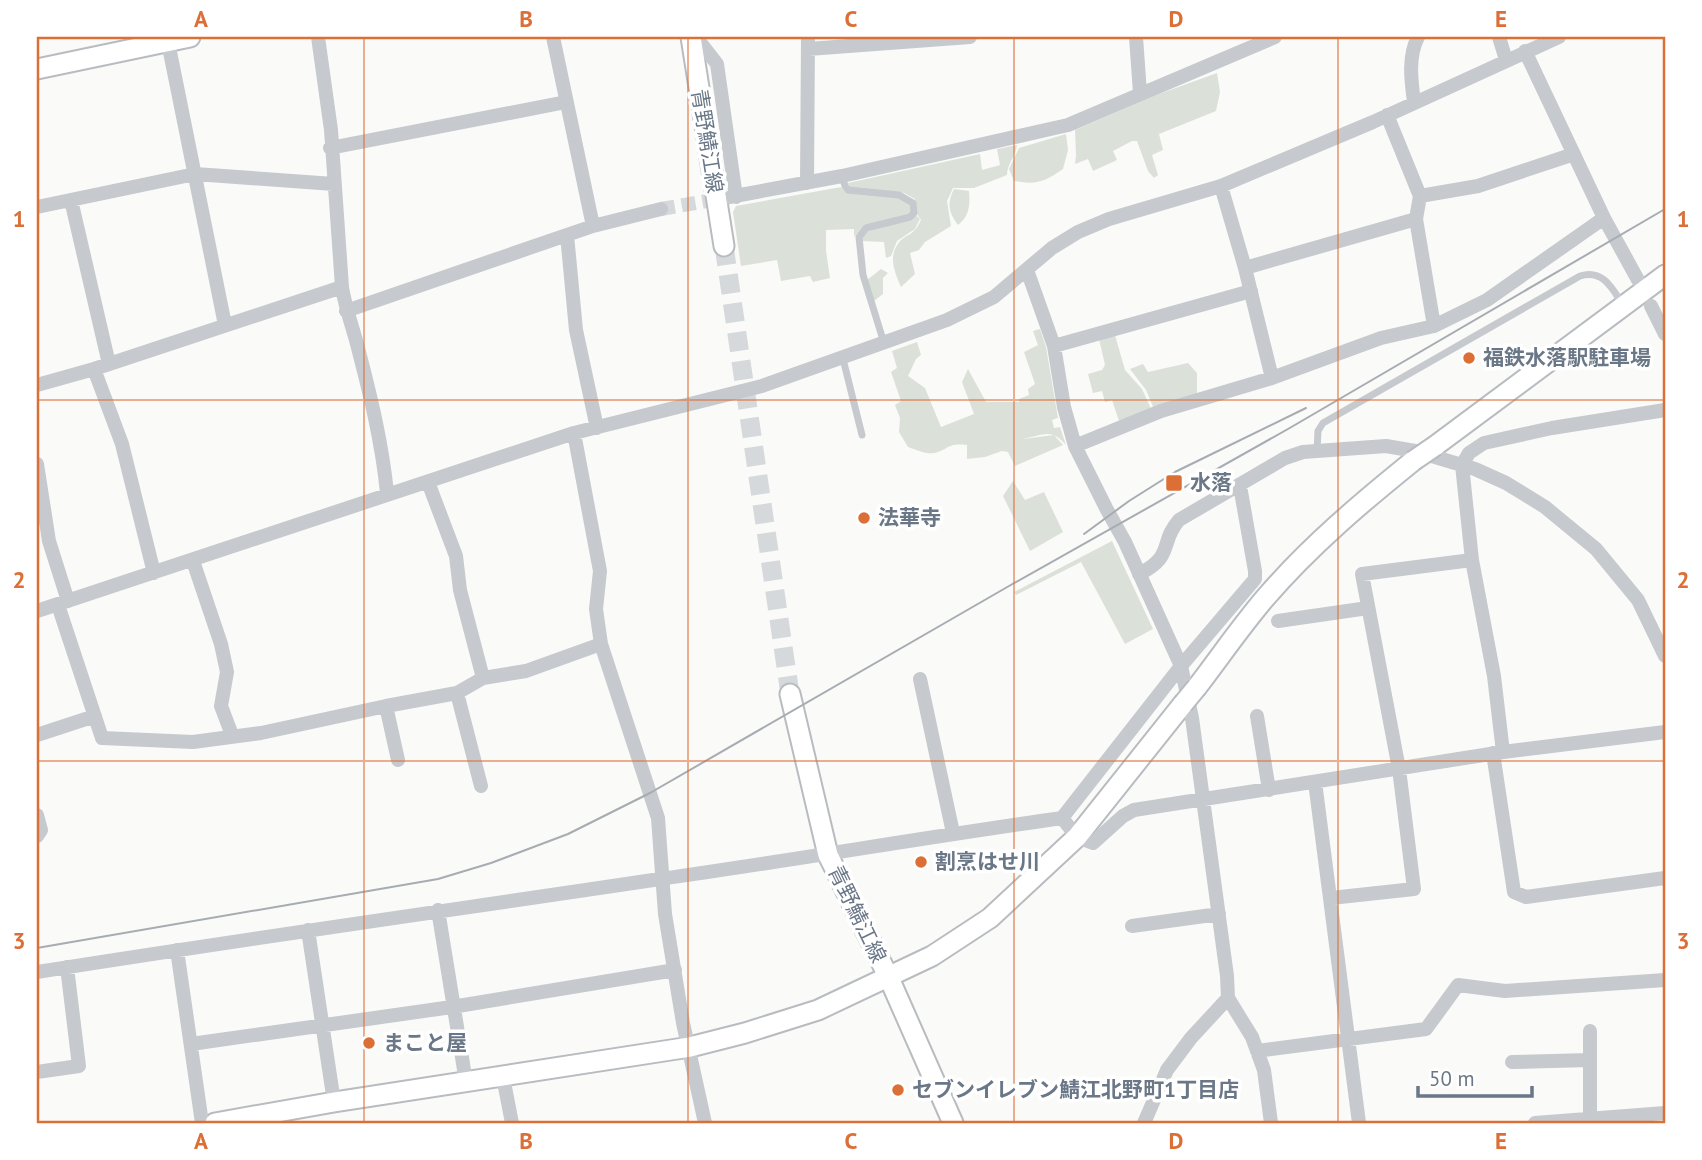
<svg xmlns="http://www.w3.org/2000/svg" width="1702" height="1160" font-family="'PT Sans','Noto Sans JP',sans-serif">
	<rect width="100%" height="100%" fill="#fafaf8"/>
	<path fill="#dbe1d9" d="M1217,73L1220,92L1216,111L1159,134L1163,150L1152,155L1158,175L1154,178L1148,171L1137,141H1132L1113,151L1117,160L1093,171L1088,159L1075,164L1076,155L1075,130L1159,94Z
		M1066,134L1068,150L1063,169C1044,182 1037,185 1014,181L1009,169L1019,148Z
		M1017,145C1016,156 1007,164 1007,175L974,188H953L947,201L951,226L925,242L919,250L910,253L915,274L901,287C895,273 888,257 898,244C905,233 913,238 921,220L917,214L915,199L904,193L849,187L848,183L980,154L982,170L1000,165L997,149Z
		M841,187L845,191L897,197L910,204L911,213L863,226L854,237V229L826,230V251L830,278L813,282L810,276L781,281L777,260L741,266L733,212L736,206Z
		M954,189L969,191C970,204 970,216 958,225C948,212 947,203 954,189Z
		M916,215L920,219L915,229L897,241L891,256L886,258L884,242L861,241L863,233Z
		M881,269L888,273L883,278V294L874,301L867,280Z
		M1040,329L1046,347L1058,418L1052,420L1054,428L1060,427L1066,445C1051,428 1044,435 1023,439L1054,435L1063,445L1015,466L1008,452L1002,451L985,457L967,459V445C950,443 952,446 938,452C929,456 917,450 908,447L899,432L900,418L895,405L901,401L891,372L897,368L892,351L917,342L921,355L916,359L908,376L925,388L941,427L974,414L962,382L968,369L986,402H1019V399L1029,395L1028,389L1035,384L1024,352L1038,345L1033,331Z
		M1115,335L1125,370L1142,389L1152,411L1120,424L1112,400L1105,402L1102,391L1093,393L1088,374L1102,370L1105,365L1099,339Z
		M1188,363L1197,373V394L1154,409L1146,390L1130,369L1143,364L1148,372Z
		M1013,481L1025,500L1044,492L1063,532L1030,551L1003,496Z
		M1112,541L1153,629L1125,644L1081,562L1016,595L1014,592Z"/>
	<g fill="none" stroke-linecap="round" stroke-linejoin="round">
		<path stroke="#d6d9dc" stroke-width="14" stroke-dasharray="14 7" stroke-linecap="butt" d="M661,209L724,198"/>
		<path stroke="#d6d9dc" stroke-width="19" stroke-dasharray="19 10" stroke-linecap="butt" d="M724,246L790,694"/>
		<g stroke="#b8bcc1" stroke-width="23">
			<path id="secondary" d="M691,37L724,246
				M37,69L190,37
				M1435,446L1665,275
				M1197,687C1220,657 1242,625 1266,597C1310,546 1361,503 1413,461
				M790,694L828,855L889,978L953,1123
				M215,1123L334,1102L690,1047L745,1033L818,1010L932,956L990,918L1077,837L1183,704"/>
		</g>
		<path stroke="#c6c9cd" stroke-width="7" d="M842,176L845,186L848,190L899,195L913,203L914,213L910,217L866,228L859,237L863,275L884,343
			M843,359L862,435
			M1317,450L1318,431L1323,423L1580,276C1603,269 1612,288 1623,305"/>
		<path stroke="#c6c9cd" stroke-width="14" d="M318,37L331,130L342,287C345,307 352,325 357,344C370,394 382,442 387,493
			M553,37L593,226
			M696,37L717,64L736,197
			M1136,37L1140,93
			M1499,37L1506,60
			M168,42L225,325
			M808,49L970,37
			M1525,51L1604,218L1638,280
			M1414,102C1411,80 1408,56 1418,37
			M1387,115L1420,196
			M330,148L566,102
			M807,183L808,37
			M1221,186L1245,268L1272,378
			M724,198L842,176L1068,125L1275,37
			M71,200L109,364
			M37,207L195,174L334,184
			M1416,219L1434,326
			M567,235L576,330L597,428
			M1245,268L1416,219L1420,196L1478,186L1574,154
			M1651,306L1665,334
			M346,311L593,226L661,209
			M1054,346L1251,291
			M94,369L122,444L154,573
			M37,385L94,369L342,287
			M574,433L600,571L596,609L601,644L658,818L665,914L683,1023L705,1123
			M1075,446L1161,411L1272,378L1381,338L1434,326L1487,300L1604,218
			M37,464L49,541L68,601
			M428,482L456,556L460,590L483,678
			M1240,486L1255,571V579L1181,666L1192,718L1227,976L1228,998L1252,1037L1264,1070L1271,1123
			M193,561L221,644L227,672L221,706L232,735
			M1139,574C1175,556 1159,543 1179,520L1285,458L1303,452L1386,446L1415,451L1475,469L1506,483L1545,507L1596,549L1638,600L1665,656
			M58,605L102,738L193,742L261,733L386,706L457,693L483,678L526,671L601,644
			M37,611L574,433L762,386L947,320L994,297L1052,248L1078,232L1109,219L1221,186L1373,122L1559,37
			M1278,621L1368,608
			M920,679L953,833
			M457,693L481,786
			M386,706L398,760
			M1257,716L1269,790
			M37,735L95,716
			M1503,752L1494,676L1472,560L1462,465L1469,453L1484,443L1552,428L1665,410
			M1493,753L1514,892L1526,897L1665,878
			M1315,782L1359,1123
			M37,815L41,830L37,836
			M1062,818L1077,837L1093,843L1123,816L1134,810L1503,752L1665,732
			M1331,898L1414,889L1399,769L1362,574L1472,560
			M438,910L466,1082
			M1132,926L1219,914
			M308,930L334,1102
			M177,950L202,1123
			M37,972C244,939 452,910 660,879C794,860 927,837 1062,818L1181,666L1125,542L1106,508L1075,446L1064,407L1054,346L1027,270
			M1590,1031V1119
			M191,1044L452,1007L675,970
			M1257,1051L1426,1029L1458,985L1505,991L1665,980
			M1512,1062L1590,1060
			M37,1072L79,1066L67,967
			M503,1077L512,1123
			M1144,1123L1167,1070L1191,1038L1228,998
			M1535,1123L1665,1113"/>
		<use href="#secondary" stroke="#fff" stroke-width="19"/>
		<path stroke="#a7acb2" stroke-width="2" d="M1084,534L1129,501L1175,472L1306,408
			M37,948L438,879L491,863L568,834L650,793L1009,586L1288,429L1665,209"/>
		<g stroke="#b8bcc1" stroke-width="23" stroke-linecap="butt">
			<path id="secondary-bridge" d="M1413,461L1435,446
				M1183,704L1197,687"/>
		</g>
		<use href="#secondary-bridge" stroke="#fff" stroke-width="19"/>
	</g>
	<path fill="none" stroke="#dc6f36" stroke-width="2" stroke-opacity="0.55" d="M364,37V1123M688,37V1123M1014,37V1123M1338,37V1123M37,400H1665M37,761H1665"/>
	<g fill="#dc6f36" stroke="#fff" stroke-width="2.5">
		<circle cx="1469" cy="358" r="7"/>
		<rect x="1165" y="474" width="18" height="18" rx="3.5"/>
		<circle cx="864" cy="518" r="7"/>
		<circle cx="921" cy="862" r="7"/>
		<circle cx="369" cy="1043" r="7"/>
		<circle cx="898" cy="1090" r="7"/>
	</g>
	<g text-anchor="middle" stroke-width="7" stroke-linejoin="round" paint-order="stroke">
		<g font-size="21" fill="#6a7787" stroke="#fff">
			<text transform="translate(707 141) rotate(81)" y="7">青野鯖江線</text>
			<text transform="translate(857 914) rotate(64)" y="7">青野鯖江線</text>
		</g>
		<g font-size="21" font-weight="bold" fill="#6a7787" stroke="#fff" text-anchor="start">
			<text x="1483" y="365">福鉄水落駅駐車場</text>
			<text x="1190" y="490">水落</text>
			<text x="878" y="525">法華寺</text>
			<text x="935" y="869">割烹はせ川</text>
			<text x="383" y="1050">まこと屋</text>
			<text x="912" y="1097">セブンイレブン鯖江北野町1丁目店</text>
		</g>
	</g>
	<rect width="1702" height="1160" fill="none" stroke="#ffffff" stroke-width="77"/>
	<path d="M1418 1086v10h114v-10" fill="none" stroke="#6a7787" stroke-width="3.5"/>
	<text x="1429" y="1086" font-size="21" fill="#6a7787" stroke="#ffffff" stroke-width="5" paint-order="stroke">50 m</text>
	<rect x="38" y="38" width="1626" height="1084" fill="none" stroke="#dc6f36" stroke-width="2.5"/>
	<g font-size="23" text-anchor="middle" font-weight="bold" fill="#dc6f36">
		<text x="201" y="27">A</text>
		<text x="526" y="27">B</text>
		<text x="851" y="27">C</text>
		<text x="1176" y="27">D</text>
		<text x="1501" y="27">E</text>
		<text x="19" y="227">1</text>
		<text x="1683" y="227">1</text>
		<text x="19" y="588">2</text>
		<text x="1683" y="588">2</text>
		<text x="19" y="949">3</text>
		<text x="1683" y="949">3</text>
		<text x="201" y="1149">A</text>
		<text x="526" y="1149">B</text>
		<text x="851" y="1149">C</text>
		<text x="1176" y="1149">D</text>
		<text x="1501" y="1149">E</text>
	</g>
</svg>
